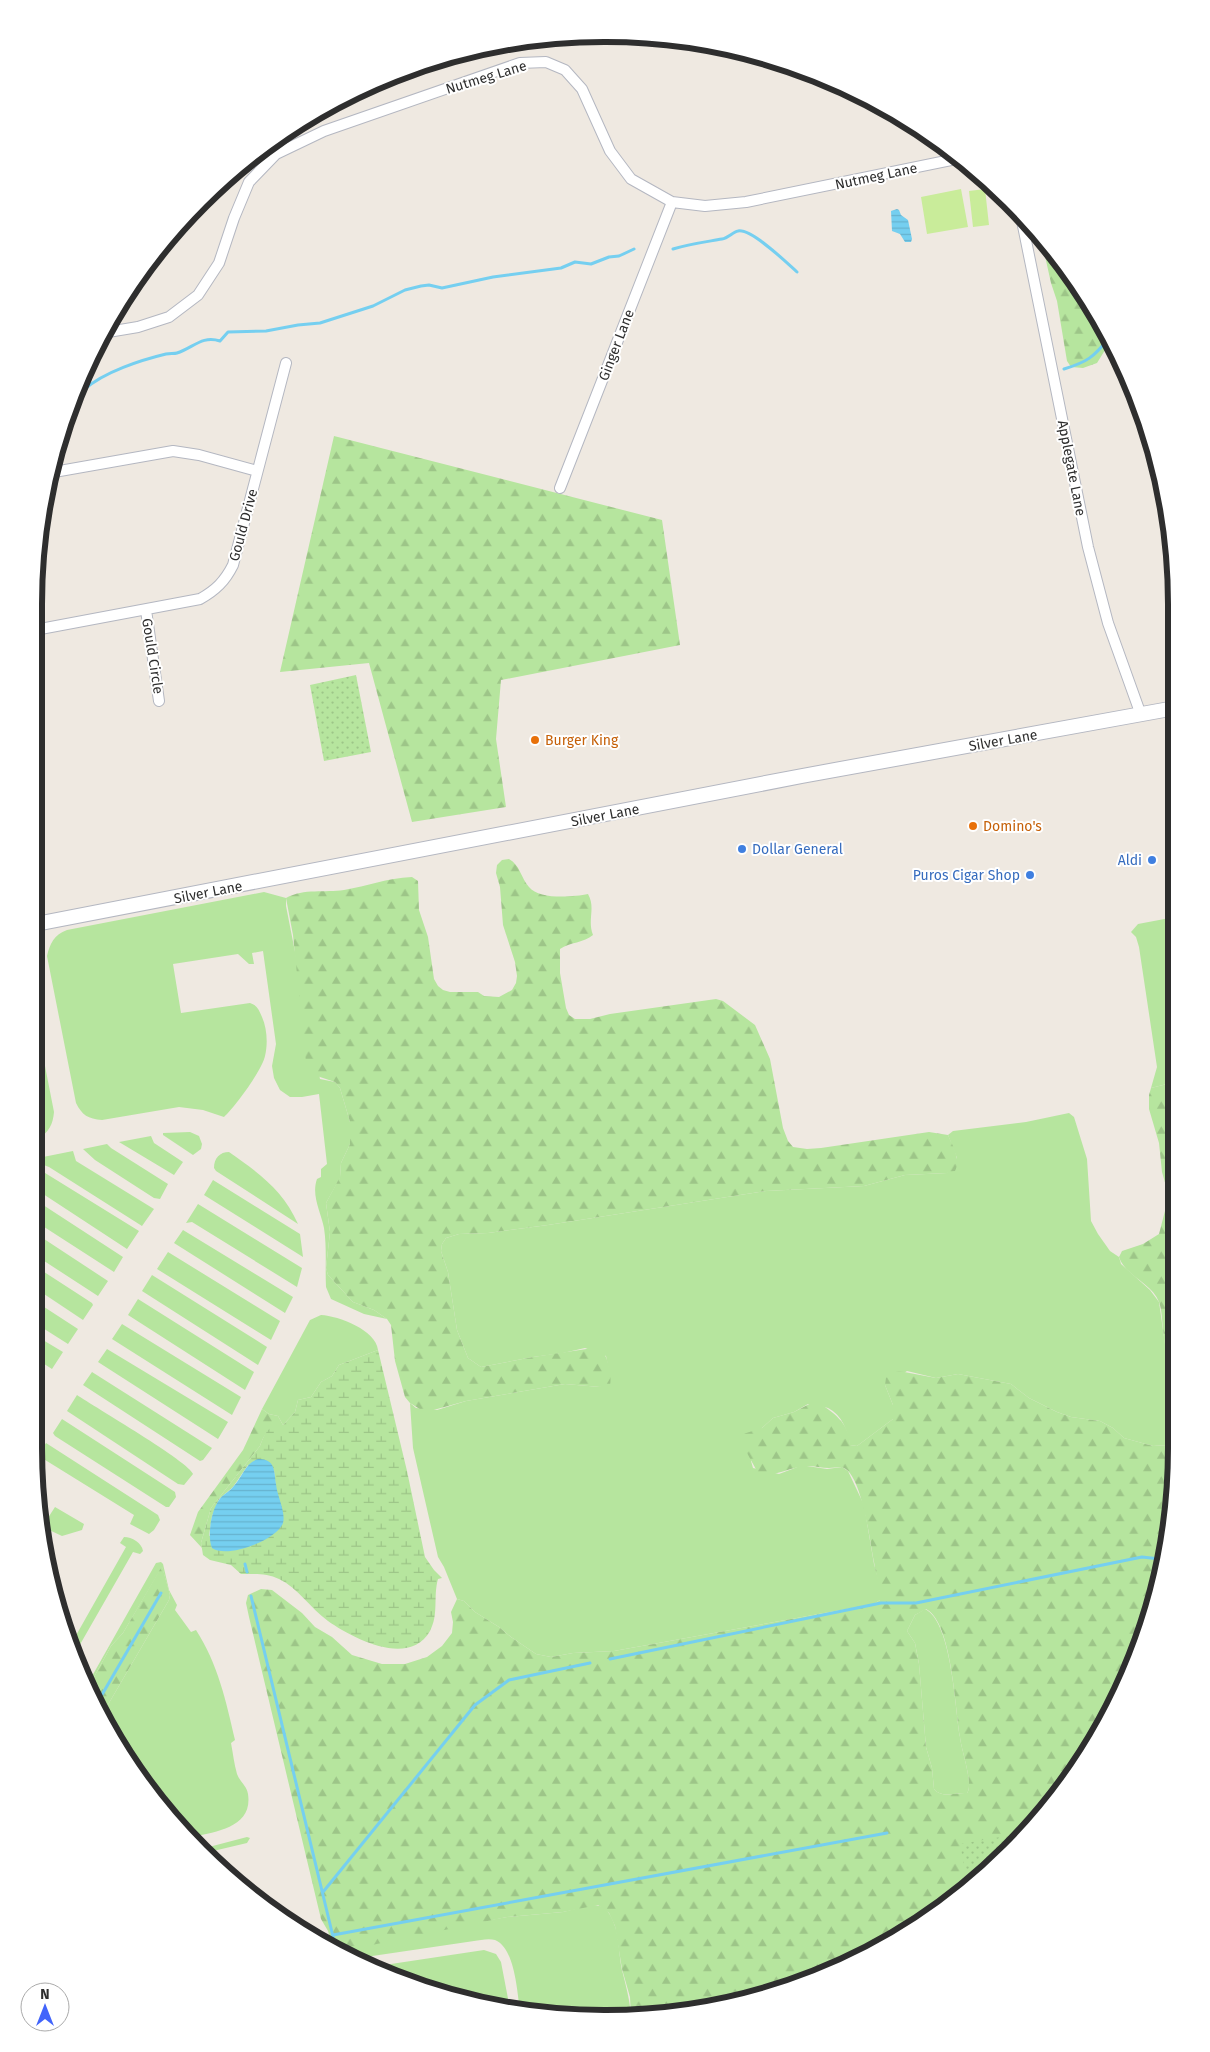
<svg xmlns="http://www.w3.org/2000/svg" width="1210" height="2052" font-family="'Fira Sans',sans-serif">
	<defs>
		<pattern id="forest-firs" width="22" height="20" patternUnits="userSpaceOnUse" patternTransform="scale(1.25)"><rect width="22" height="20" fill="#b6e59e"/><path d="M5 1l3.5 6h-7zM16 11l3.5 6h-7z" fill="#9dc588"/></pattern>
		<pattern id="wetland-marsh" width="20" height="14" patternUnits="userSpaceOnUse" patternTransform="scale(1.25)"><rect width="20" height="14" fill="#b6e59e"/><path d="M1 5h8M5 5V1M11 12h8M15 12V8" fill="none" stroke="#9dc588"/></pattern>
		<pattern id="park-dots" width="8" height="8" patternUnits="userSpaceOnUse" patternTransform="scale(1.25)"><rect width="8" height="8" fill="#b6e59e"/><path d="M2 2h.1M6 6h.1" fill="none" stroke="#9dc588" stroke-width="1.8" stroke-linecap="round"/></pattern>
		<pattern id="water-rules" width="6" height="5" patternUnits="userSpaceOnUse" patternTransform="scale(1.25)"><rect width="6" height="5" fill="#75cff0"/><path d="M0 2.5h6" fill="none" stroke="#66b2ce"/></pattern>
	</defs>
	<rect width="100%" height="100%" fill="#efe9e1"/>
	<path fill="#b6e59e" d="M264,892L286,898V906L320,1079L335,1082L340,1088L350,1122V1144L341,1163L340,1178L326,1203L330,1232L326,1268L328,1275L353,1302L374,1310L387,1319L364,1314L331,1299L326,1287C325,1268 327,1248 324,1228C321,1212 311,1196 317,1179L321,1177V1169L327,1164L319,1094L302,1097H290L280,1090L274,1078L272,1066L276,1044L263,951L252,953L254,964H249L238,954L173,964L181,1013L250,1003C257,1005 259,1010 262,1017C267,1028 268,1044 265,1056C262,1070 235,1107 224,1117L203,1110L179,1107L102,1120C88,1119 82,1115 76,1103L47,956C50,943 54,935 67,930Z
		M1175,917V1082L1151,1088L1157,1067L1139,947L1136,937L1131,932L1138,924Z
		M37,1025L54,1112C53,1124 49,1133 37,1139Z
		M1069,1113L1074,1117L1087,1159L1091,1221L1098,1234L1110,1251L1119,1257L1121,1264L1150,1290L1159,1302L1167,1358L1172,1416L1175,1427V1432L1168,1445L1153,1446L1124,1438L1113,1428L1100,1421L1071,1417L1057,1412L1029,1398L1011,1384L958,1374L936,1378L907,1371L885,1385L893,1405V1419L857,1446L850,1445C848,1431 842,1415 828,1408C822,1406 814,1405 808,1404L794,1412L773,1418L762,1428L751,1461L753,1468L779,1474L800,1466H807L827,1469L842,1467L848,1471L864,1505L874,1564L880,1586V1600L874,1604L614,1651L573,1653L551,1657L536,1654L511,1637L499,1627L475,1612L464,1601L457,1599L444,1567L438,1557L413,1448L410,1403L416,1408L437,1410L466,1401L565,1384L600,1387L609,1371L606,1356L585,1348L563,1353L533,1357L481,1367L468,1358L457,1330L448,1272L441,1251L442,1244L446,1238L459,1234L488,1233L548,1225L766,1191L864,1186L905,1175L947,1173L957,1158L948,1135L953,1131L1026,1122Z
		M190,1132L199,1136L202,1144L201,1149L193,1155L163,1135V1133Z
		M151,1136L154,1143L183,1162L174,1175L119,1142Z
		M107,1144L111,1148L168,1184L160,1199L154,1198L95,1160L83,1149Z
		M73,1151L76,1161L154,1209L142,1226L49,1167L41,1164L38,1158Z
		M229,1152C259,1173 283,1190 298,1224L216,1171L214,1168C214,1158 220,1152 229,1152Z
		M37,1168L139,1231L127,1249L37,1190Z
		M213,1180L300,1234L303,1257L204,1195Z
		M37,1201L123,1257L114,1272L38,1223Z
		M198,1204L302,1268L297,1287L192,1222L186,1223Z
		M183,1230L293,1297L285,1313L174,1243Z
		M38,1235L108,1281L98,1296L38,1257Z
		M168,1252L280,1321L271,1340L157,1269Z
		M38,1268L92,1303L93,1305L83,1320L38,1290Z
		M152,1275L267,1347L258,1365L142,1291Z
		M138,1299L254,1372L245,1390L128,1315Z
		M38,1303L78,1329L68,1344L38,1325Z
		M321,1315C339,1316 376,1330 378,1350L339,1365L332,1376L321,1382L311,1397L298,1400L295,1412L283,1425L278,1416L269,1414L262,1409L310,1320Z
		M122,1324L241,1397L232,1415L112,1339Z
		M38,1337L63,1352L52,1369L38,1360Z
		M107,1349L228,1422L218,1439L98,1362Z
		M92,1372L212,1448L203,1460L200,1461L83,1385Z
		M77,1395C93,1406 191,1463 193,1474L184,1485L178,1484L67,1411Z
		M62,1419L175,1492L176,1497L169,1507H166L55,1436L53,1433Z
		M46,1443L158,1515L160,1520L154,1530L149,1534L130,1524L134,1515L42,1458L38,1463V1455Z
		M55,1507L84,1524L82,1530L62,1536L45,1528L44,1524Z
		M124,1537C132,1537 142,1543 143,1551L140,1554L133,1552L74,1655L70,1646L126,1547L120,1543Z
		M161,1562L163,1564L169,1590L177,1605L175,1610L191,1632L196,1630C218,1664 226,1701 235,1740L231,1743C233,1753 234,1764 237,1774C240,1782 247,1786 248,1794C253,1827 218,1831 194,1837L152,1795L102,1715L169,1600L170,1595L162,1567L123,1633L111,1646L88,1688L87,1685L156,1563Z
		M925,1609C952,1622 955,1709 960,1737C961,1749 974,1785 967,1793C956,1792 942,1799 934,1789L932,1768L926,1747L919,1664L915,1643L907,1631L915,1615Z
		M247,1837L250,1838L247,1843L209,1852L205,1848Z
		M591,1905C598,1905 604,1906 608,1912C620,1928 618,1951 622,1970C626,1986 630,2000 631,2017L605,2018L520,2010C517,1992 515,1948 495,1940C489,1938 480,1940 474,1941L352,1959L331,1946L332,1945L339,1947L507,1917L563,1912Z
		M484,1950L496,1954L501,1962L510,2009C462,2004 415,1985 371,1967Z"/>
	<path fill="url(#forest-firs)" fill-rule="evenodd" d="M1041,238L1100,320L1110,342L1097,363L1083,368L1071,367L1067,361L1057,301L1051,283Z
		M334,436L662,520L680,645L501,680L496,739L506,807L412,822L369,663L280,672Z
		M509,859C520,865 521,878 529,887C539,900 573,897 588,894C596,908 587,920 593,935C584,943 570,942 560,949V973L566,1008L569,1015L575,1019H590L610,1014L716,999L723,1001L755,1025L770,1059L783,1128L788,1141L793,1147L807,1149L821,1148L929,1132L948,1135C953,1147 961,1159 955,1171L947,1173L905,1175L864,1186L766,1191L548,1225L488,1233L459,1234L446,1238L442,1244L441,1251L448,1272L457,1330L468,1358L481,1367L533,1357L593,1348C594,1348 600,1350 601,1350C608,1355 612,1377 610,1385L600,1387L565,1384L466,1401L430,1411H423L410,1403L405,1397L395,1361L391,1325L387,1319L374,1310L353,1302L328,1275L326,1268L330,1232L326,1203L340,1177L341,1163L350,1144V1122L340,1088L335,1082L314,1075L308,1070L306,1063L293,935L286,898C304,888 325,893 344,890C368,886 386,878 412,877L418,881L419,910L428,937L434,979L438,986L443,990L450,992H478L484,996L499,997L512,990L516,983L517,976L515,962L503,925L500,887L496,873L497,865L502,860Z
		M1175,1082V1427C1166,1396 1167,1361 1163,1329C1162,1321 1162,1310 1159,1302C1152,1283 1125,1276 1119,1257L1122,1251L1143,1244L1159,1234L1166,1207V1186L1162,1172L1159,1143L1149,1109V1095L1151,1088Z
		M899,1371L936,1378L958,1374L1011,1384L1029,1398L1057,1412L1071,1417L1100,1421L1113,1428L1124,1438L1153,1446L1168,1445L1175,1432V1485L1146,1631L1080,1765L1009,1851L953,1900L858,1959L788,1988L690,2011L660,2010L653,2015L631,2017L630,1997L622,1969L615,1926L609,1913L598,1905L563,1912L507,1917L367,1946L339,1947L332,1945L328,1931L321,1919L249,1617L246,1603L248,1595L261,1589L272,1590L302,1613L315,1627L332,1637L352,1655L382,1664H405L427,1657L442,1646L452,1633L453,1622L451,1612L457,1599L464,1601L475,1612L499,1627L511,1637L536,1654L551,1657L573,1653L614,1651L874,1604L880,1600C880,1586 876,1575 874,1562C870,1544 862,1470 841,1467C837,1467 833,1468 829,1468C819,1468 809,1464 799,1467C784,1470 774,1477 758,1473L741,1442L740,1435L762,1428L773,1418L794,1412L815,1401C833,1411 850,1424 850,1445L857,1446L893,1419V1405L885,1385L886,1378L892,1373ZM926,1609C952,1622 955,1709 960,1737C961,1749 974,1785 967,1793C956,1792 942,1799 934,1789L932,1768L926,1747L919,1664L915,1643L907,1631L915,1615Z
		M262,1409L269,1414L278,1416L283,1425C269,1428 265,1432 260,1446L211,1508L201,1543L202,1548L190,1535L198,1512L243,1450Z
		M162,1566L170,1595L169,1600L102,1715L88,1688L111,1646L123,1633Z"/>
	<path fill="url(#wetland-marsh)" fill-rule="evenodd" d="M378,1350L407,1471L425,1557L434,1570L442,1578L438,1579C433,1597 439,1614 430,1631C409,1668 352,1638 328,1621C310,1608 298,1588 279,1579C267,1573 254,1574 241,1574L231,1565L210,1560L203,1555L201,1543L211,1508L260,1446C264,1434 269,1424 283,1425L295,1412L298,1400L311,1397L321,1382L332,1376L339,1365ZM248,1465L274,1470L276,1489L209,1536L212,1516L219,1499L233,1487Z"/>
	<path fill="url(#park-dots)" d="M356,675L371,752L324,761L310,685Z
		M1024,1833L1009,1851L968,1887L960,1844Z"/>
	<path fill="#c9ec9a" d="M961,189L968,227L927,234L921,197Z
		M985,189L989,225L973,227L969,191Z"/>
	<path fill="url(#water-rules)" d="M897,209L899,210L901,215L908,220L912,239L911,242H905L900,234L892,231L891,211Z
		M258,1459C264,1459 269,1460 272,1465C275,1470 275,1479 276,1484C277,1496 286,1512 283,1523C277,1540 227,1559 212,1548C207,1536 211,1511 219,1500C222,1495 229,1492 233,1487C242,1478 245,1463 258,1459Z"/>
	<g fill="none" stroke-linecap="round" stroke-linejoin="round">
		<path stroke="#75cff0" stroke-width="3" d="M673,249C689,244 705,242 722,239C728,238 733,232 738,231C751,228 786,262 797,272
			M1064,369C1087,362 1094,357 1108,339
			M71,407C75,401 79,394 85,389C104,372 141,360 166,354C170,353 174,354 177,353C193,348 202,335 220,341L228,332L266,331L298,325L320,323L373,306L405,290L421,286L429,285L442,288L493,277L561,268L575,262L591,264L609,257L619,256L634,249
			M245,1564L247,1572
			M251,1596L336,1949
			M610,1659L881,1603H916L1142,1557L1160,1559
			M96,1705L161,1593
			M323,1892L475,1705L509,1680L590,1663
			M333,1935L887,1833"/>
		<g stroke="#b4b7c1" stroke-width="12">
			<path id="street" d="M1021,216L1088,547L1108,623L1141,715
				M108,332L138,327L169,317L198,295L219,263L234,218L249,182L276,154L324,131L520,63L546,62L565,70L582,89L610,151L631,179L672,202L705,206L746,202L956,159
				M54,472L173,451L199,455L257,471
				M560,488L672,202
				M146,610L159,701
				M35,630L200,599C216,590 225,581 233,565L286,363"/>
		</g>
		<g stroke="#b4b7c1" stroke-width="16">
			<path id="secondary" d="M36,924L802,776L1175,708"/>
		</g>
		<use href="#street" stroke="#fff" stroke-width="10"/>
		<use href="#secondary" stroke="#fff" stroke-width="14"/>
	</g>
	<g fill="#e8710a" stroke="#fff" stroke-width="2">
		<circle cx="535" cy="740" r="5"/>
		<circle cx="973" cy="826" r="5"/>
	</g>
	<g fill="#3f7fe0" stroke="#fff" stroke-width="2">
		<circle cx="742" cy="849" r="5"/>
		<circle cx="1152" cy="860" r="5"/>
		<circle cx="1030" cy="875" r="5"/>
	</g>
	<g text-anchor="middle" stroke-width="4" stroke-linejoin="round" paint-order="stroke">
		<g font-size="14" fill="#2e2e2e" stroke="#fff">
			<text transform="translate(486 77) rotate(-17)" y="5">Nutmeg Lane</text>
			<text transform="translate(876 176) rotate(-12)" y="5">Nutmeg Lane</text>
			<text transform="translate(616 345) rotate(-69)" y="5">Ginger Lane</text>
			<text transform="translate(1072 468) rotate(79)" y="5">Applegate Lane</text>
			<text transform="translate(243 525) rotate(-75)" y="5">Gould Drive</text>
			<text transform="translate(153 656) rotate(81)" y="5">Gould Circle</text>
			<text transform="translate(1003 740) rotate(-10)" y="5">Silver Lane</text>
			<text transform="translate(605 815) rotate(-11)" y="5">Silver Lane</text>
			<text transform="translate(208 892) rotate(-11)" y="5">Silver Lane</text>
		</g>
		<g font-size="14" fill="#c56008" stroke="#fff" text-anchor="start">
			<text x="545" y="745">Burger King</text>
			<text x="983" y="831">Domino's</text>
		</g>
		<g font-size="14" fill="#366cbe" stroke="#fff" text-anchor="end">
			<text x="752" y="854" text-anchor="start">Dollar General</text>
			<text x="1142" y="865">Aldi</text>
			<text x="1020" y="880">Puros Cigar Shop</text>
		</g>
	</g>
	<path d="M0 0H1210V2052H0ZM604 42H606A562 562 0 0 1 1168 604V1448A562 562 0 0 1 606 2010H604A562 562 0 0 1 42 1448V604A562 562 0 0 1 604 42Z" fill="#fff" fill-rule="evenodd"/>
	<path fill="none" stroke="#2e2e2e" stroke-width="6" d="M604 42H606A562 562 0 0 1 1168 604V1448A562 562 0 0 1 606 2010H604A562 562 0 0 1 42 1448V604A562 562 0 0 1 604 42Z"/>
	<g transform="translate(45 2007)"><circle r="24" fill="#ffffff" stroke="#ababab"/>
	<path d="M0-4L9 19L0 12L-9 19Z" fill="#4264fb"/>
	<text y="-8" font-size="14" font-weight="bold" text-anchor="middle" fill="#2e2e2e">N</text>
	</g>
</svg>
